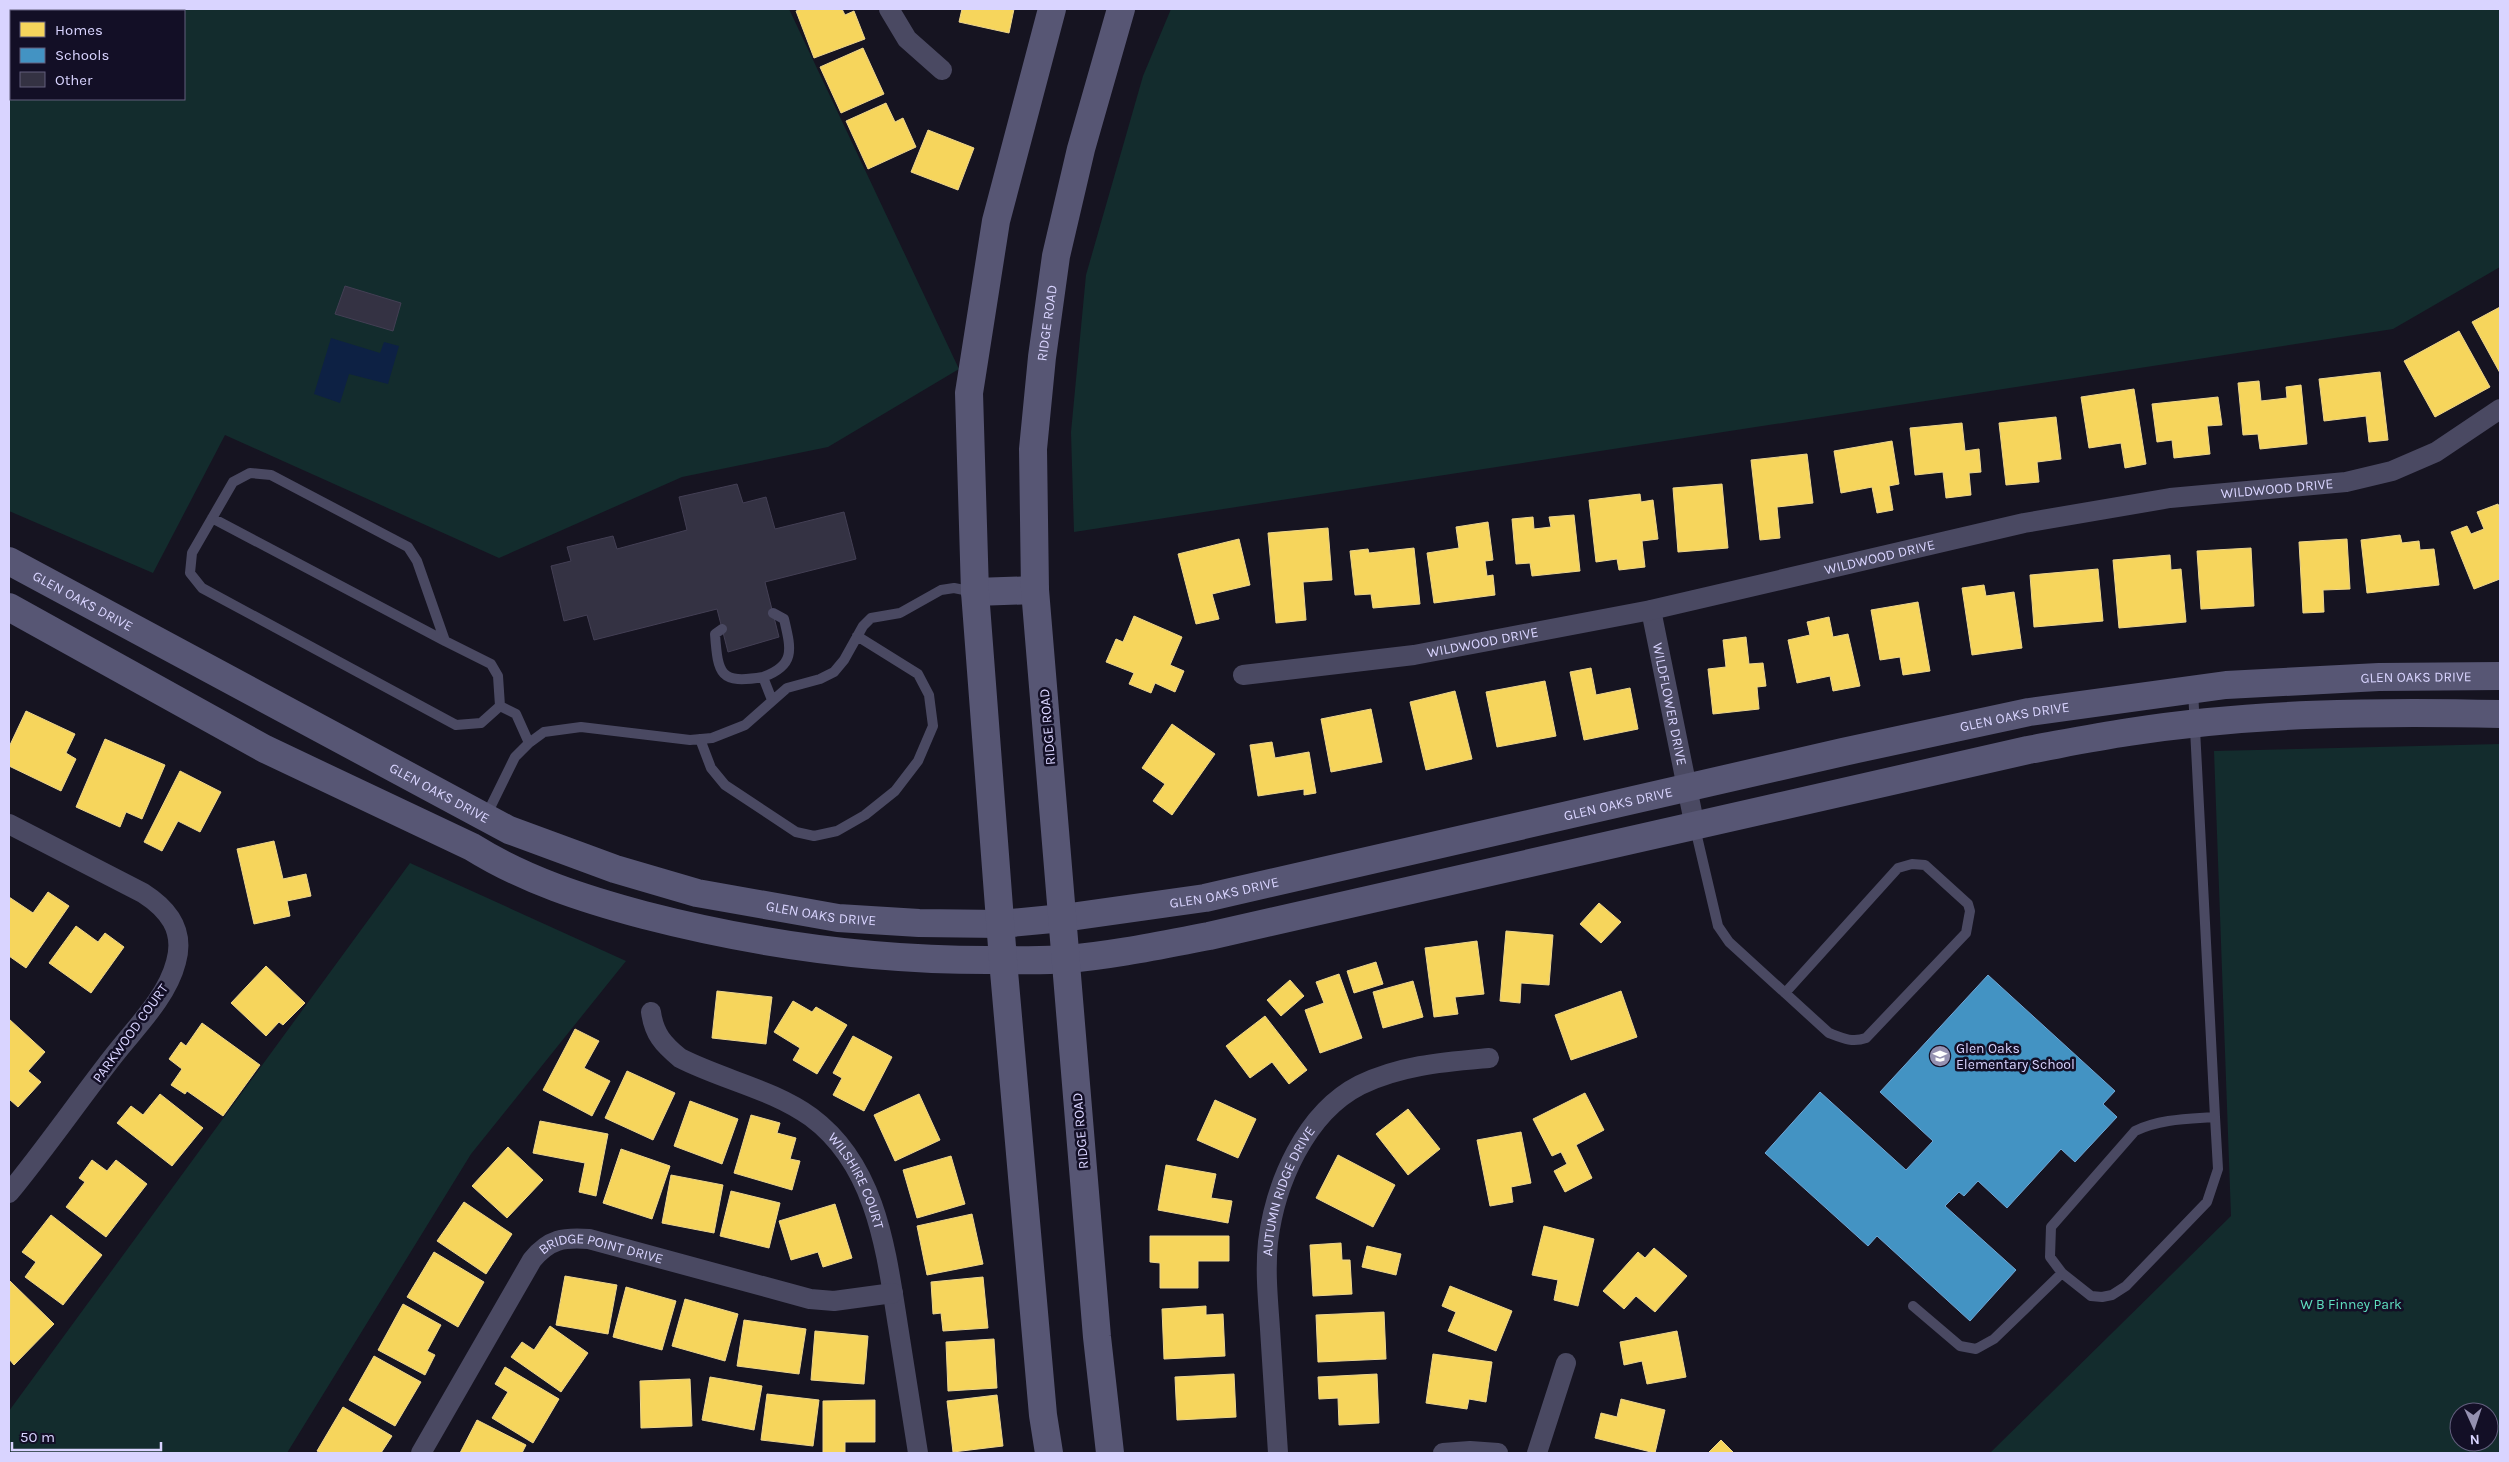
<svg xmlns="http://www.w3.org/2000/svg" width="2509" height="1462" font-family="Karla,sans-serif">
	<rect width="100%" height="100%" fill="#161421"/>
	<path fill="#132c2d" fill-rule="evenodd" d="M9,9H789L959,369L828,447L682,477L499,558L225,435L153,573L9,511ZM11,11H184V99H11Z
		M1171,9H2500V267L2393,329L1074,532L1071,432L1086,275L1143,76Z
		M2500,744V1453H1990L2231,1216L2214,751ZM2459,1412H2489V1442H2459Z
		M410,863L626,961L471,1154L287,1453H9V1411Z"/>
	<path fill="#0d2144" d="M331,338L380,353L384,342L399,346L388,384L349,374L340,403L314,394Z"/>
	<path fill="#f6d55c" stroke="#edd58d" d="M801,9H842L845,15L854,11L865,39L814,58L796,11Z
		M962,9H1014L1009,33L959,22Z
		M863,48L884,94L841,113L820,67Z
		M886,103L895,122L903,118L916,147L868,169L846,121Z
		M928,130L974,148L958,190L911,172Z
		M2500,307V373L2472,322Z
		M2459,331L2490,387L2435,417L2404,361Z
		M2380,372L2388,440L2369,442L2366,416L2324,421L2319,379Z
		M2259,381L2261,401L2287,398L2286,387L2301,385L2307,444L2260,449L2258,434L2243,435L2238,383Z
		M2134,389L2146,464L2125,468L2121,443L2089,448L2081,397Z
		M2218,397L2222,425L2207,426L2210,454L2174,458L2172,440L2157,442L2152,404Z
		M2056,417L2061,459L2037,462L2039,482L2006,485L1999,423Z
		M1962,423L1965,451L1979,449L1981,472L1969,473L1971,495L1946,498L1943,472L1915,475L1910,428Z
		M1892,441L1899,484L1889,486L1893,510L1877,513L1872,487L1841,493L1834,451Z
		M1807,454L1813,503L1777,507L1780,538L1760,540L1751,460Z
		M1722,484L1728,548L1678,552L1673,488Z
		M1640,494L1641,502L1653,500L1658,539L1642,541L1645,567L1619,570L1617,559L1596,562L1589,500Z
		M2498,504L2500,510V579L2474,589L2451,532L2467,526L2471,534L2484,529L2477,512Z
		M1574,515L1580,571L1532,576L1530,563L1516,564L1512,519L1533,517L1534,529L1551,527L1549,517Z
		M1488,522L1493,560L1485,561L1487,576L1493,575L1495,595L1434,603L1427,553L1459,548L1456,527Z
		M1328,528L1332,580L1303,582L1306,620L1276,623L1268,533Z
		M2400,535L2402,543L2419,541L2420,550L2434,549L2439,585L2367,593L2361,540Z
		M1239,539L1250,585L1212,594L1219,619L1196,624L1178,554Z
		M2347,539L2350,589L2323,590L2324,612L2303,613L2299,542Z
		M1414,548L1420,604L1373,608L1371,594L1355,595L1350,551L1368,549L1369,553Z
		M2251,548L2254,606L2201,609L2197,551Z
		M2170,555L2171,570L2181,569L2186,622L2119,628L2113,560Z
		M2098,569L2103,621L2034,627L2030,575Z
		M1984,585L1986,596L2014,592L2022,648L1972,655L1962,588Z
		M1918,602L1930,671L1903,675L1900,657L1880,660L1871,610Z
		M1134,616L1182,637L1170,665L1184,671L1175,692L1155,683L1151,693L1129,684L1134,673L1106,662L1116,639L1123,642Z
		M1829,617L1833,637L1848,634L1860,686L1833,691L1830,676L1797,683L1788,640L1810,635L1807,622Z
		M1746,637L1749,664L1763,663L1766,686L1757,687L1759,709L1713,714L1708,669L1726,667L1723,640Z
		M1591,668L1596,695L1630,688L1638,729L1584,740L1570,672Z
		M1545,681L1556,736L1497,747L1486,692Z
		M1455,691L1472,759L1426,770L1410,702Z
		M1371,709L1382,762L1331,772L1321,719Z
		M26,711L75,734L66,753L76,759L61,791L9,766V747Z
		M1172,724L1215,754L1172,815L1153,801L1165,784L1142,768Z
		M105,739L165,765L142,819L126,812L120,827L76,807Z
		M1272,742L1275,758L1309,752L1316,793L1304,795V789L1258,796L1250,745Z
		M180,771L221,792L200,832L178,821L162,851L144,842Z
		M274,841L283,879L306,874L311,896L287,901L290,916L254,924L237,849Z
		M48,892L69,906L26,968L9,956V897L33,913Z
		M1599,903L1621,922L1601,943L1580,924Z
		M76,926L98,942L105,933L124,947L91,993L49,963Z
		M1506,931L1553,935L1549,985L1521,983L1520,1003L1500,1001Z
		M1477,941L1484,994L1455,997L1458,1014L1434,1017L1425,948Z
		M1376,962L1383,984L1354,993L1347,971Z
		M266,966L305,1003L283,1025L279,1022L266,1036L231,1003Z
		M1339,974L1362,1038L1320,1053L1305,1010L1324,1003L1316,982Z
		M1290,980L1304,996L1281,1016L1267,1000Z
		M1413,981L1423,1017L1383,1028L1373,992Z
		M717,991L772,997L766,1044L712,1038Z
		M1621,991L1637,1037L1571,1060L1555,1015Z
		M793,1001L812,1012L816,1007L847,1025L817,1074L793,1060L800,1048L774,1032Z
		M1265,1016L1307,1070L1289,1084L1272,1062L1250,1078L1226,1046Z
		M9,1019L45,1052L28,1071L41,1082L18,1107L9,1099Z
		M202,1023L260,1065L223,1116L187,1091L185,1094L171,1085L182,1069L169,1059L181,1042L186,1046Z
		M575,1029L599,1041L584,1068L610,1081L592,1116L543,1090Z
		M853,1036L892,1057L864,1111L833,1095L842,1078L833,1073Z
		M627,1071L675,1093L653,1140L605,1118Z
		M1585,1093L1604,1130L1576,1145L1592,1178L1565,1192L1554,1171L1567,1164L1561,1152L1552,1156L1533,1119Z
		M160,1094L203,1128L172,1166L117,1123L131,1106L143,1115Z
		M919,1094L940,1140L895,1161L874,1115Z
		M1215,1100L1256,1119L1238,1158L1197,1140Z
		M690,1101L738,1119L722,1164L674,1146Z
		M1408,1109L1440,1149L1408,1175L1376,1134Z
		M751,1115L780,1123L777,1133L796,1138L790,1159L800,1161L792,1190L734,1173Z
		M540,1121L608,1134L596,1196L579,1192L585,1163L533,1153Z
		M1521,1132L1531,1183L1511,1187L1513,1202L1490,1206L1477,1140Z
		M508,1147L543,1180L507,1218L472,1186Z
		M621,1149L670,1166L652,1219L603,1203Z
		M1338,1155L1395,1185L1373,1227L1316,1198Z
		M951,1156L965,1204L917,1218L903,1170Z
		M92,1160L107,1171L116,1160L147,1184L106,1237L66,1207L85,1182L79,1178Z
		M1166,1165L1216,1174L1211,1198L1232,1201L1228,1223L1158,1210Z
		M671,1175L723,1185L714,1233L662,1223Z
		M731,1191L780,1203L769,1248L720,1236Z
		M464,1202L512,1234L486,1274L437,1241Z
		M835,1204L852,1258L823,1267L818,1252L791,1260L779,1221Z
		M972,1214L983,1264L927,1275L917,1226Z
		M51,1215L102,1255L63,1305L25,1277L36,1262L22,1252Z
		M1544,1226L1594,1239L1578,1306L1554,1300L1558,1280L1532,1275Z
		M1150,1236H1229V1261H1198V1288H1160V1263L1150,1262Z
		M1341,1243L1342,1260H1350L1352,1294L1313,1296L1310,1245Z
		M1367,1246L1401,1254L1396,1275L1362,1267Z
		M1654,1248L1687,1276L1655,1312L1636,1296L1624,1309L1603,1291L1638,1252L1645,1258Z
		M434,1252L484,1282L458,1327L407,1297Z
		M565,1276L617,1285L608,1334L556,1325Z
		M983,1277L988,1328L943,1331L941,1313L933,1314L931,1282Z
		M10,1281L54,1324L14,1365L9,1359Z
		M1450,1286L1512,1311L1496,1351L1448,1331L1456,1312L1442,1306Z
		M626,1287L676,1301L662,1350L613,1337Z
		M685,1299L738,1314L725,1361L672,1346Z
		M403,1304L441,1325L427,1351L435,1355L425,1375L378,1350Z
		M1206,1306V1315L1223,1314L1225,1356L1164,1359L1162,1309Z
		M1384,1312L1386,1359L1318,1362L1316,1315Z
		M744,1320L806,1329L799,1374L737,1366Z
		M550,1326L588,1353L561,1392L511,1357L522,1342L534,1350Z
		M815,1331L868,1336L864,1384L811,1380Z
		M1677,1331L1686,1377L1647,1384L1642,1361L1624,1365L1620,1342Z
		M994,1339L997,1388L948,1391L946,1342Z
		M1433,1354L1492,1362L1486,1402L1469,1399L1467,1409L1426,1403Z
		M374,1356L421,1382L395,1426L349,1400Z
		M505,1367L559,1399L533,1443L492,1418L508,1392L495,1384Z
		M1234,1374L1236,1417L1177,1420L1175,1377Z
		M1377,1374L1379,1423L1339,1425L1338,1398L1319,1399L1318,1377Z
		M710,1377L762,1386L754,1430L702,1420Z
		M690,1379L692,1426L641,1428L640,1381Z
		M767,1394L819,1400L813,1446L761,1440Z
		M997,1395L1003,1446L953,1452L947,1401Z
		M1621,1399L1665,1410L1655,1453L1595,1438L1601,1413L1617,1417Z
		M875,1400V1442H845V1453H823V1401Z
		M343,1407L392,1436L381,1453H321L317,1451Z
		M477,1420L526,1445L522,1453H460Z
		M1721,1440L1734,1453H1708Z"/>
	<path fill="#4393c3" stroke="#70a6d5" d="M1988,975L2115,1091L2103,1104L2117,1117L2075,1162L2061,1149L2007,1208L1978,1181L1964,1196L1959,1192L1945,1206L2016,1270L1970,1321L1877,1236L1868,1246L1765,1153L1820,1092L1906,1170L1933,1141L1880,1092Z"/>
	<path fill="#343243" stroke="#433f54" d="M345,286L401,303L393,331L335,314Z
		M737,484L743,503L766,497L775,529L844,512L856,559L765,582L779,637L728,652L717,609L594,640L587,615L564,621L551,566L571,561L567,547L613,536L617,549L687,530L679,497Z"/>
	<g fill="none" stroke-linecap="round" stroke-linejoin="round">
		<path stroke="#4a4962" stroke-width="10" d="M212,518L445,641
			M722,629L715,634C718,675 720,684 763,677
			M2193,690L2215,1117C2187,1119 2160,1119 2135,1131L2051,1227L2050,1257L2062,1273L2091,1296L2102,1297L2112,1295L2126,1286L2207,1202L2218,1169L2215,1117
			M772,700L763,677C796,665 791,649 784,619L773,613
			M500,706L498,676L491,664L445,641L417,561L408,547L271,475L250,473L233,482L192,553L190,573L202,588L456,725L481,723L500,706L516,714L529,743
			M700,739L711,768L725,785L796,832L814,836L837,831L865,815L895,791L918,761L933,726L929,695L918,674L857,636
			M486,816L515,757L529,743L544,732L581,727L690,740L712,738L745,725L787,688L820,679L834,672L844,660L863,626L871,618L900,613L941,590L954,588L974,592
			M1695,828L1718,926L1729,942L1829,1033C1842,1038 1852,1043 1866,1038L1966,933L1970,911L1968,904L1925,865L1912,864L1898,868L1785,993
			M1913,1306L1960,1346L1976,1349L1994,1339L2062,1273"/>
		<g stroke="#4a4962" stroke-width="20">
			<path d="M889,9L907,39L942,70"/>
			<path id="s1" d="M1651,610L1695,827"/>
			<path id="s2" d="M1243,675L1414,655L1651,610L2024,523L2170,498L2346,482L2392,471L2436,452L2500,409"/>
			<path d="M9,824L143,893C168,909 185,930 176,962C167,997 137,1026 115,1054C79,1100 46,1148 9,1193"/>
			<path id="s3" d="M651,1012C654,1034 663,1044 680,1058C723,1080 772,1089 811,1117C877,1166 886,1251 898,1326C905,1368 911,1411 918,1453"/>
			<path id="s4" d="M421,1453L532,1260C549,1239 564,1237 589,1239L810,1299L834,1301L893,1293"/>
			<path id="s5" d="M1278,1453C1275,1412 1273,1370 1270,1329C1268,1300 1265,1271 1268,1242C1275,1184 1305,1113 1360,1085C1401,1065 1445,1062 1489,1058"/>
			<path d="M1443,1453L1470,1451L1498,1453"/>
			<path d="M1537,1453L1566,1363"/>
		</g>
		<g stroke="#575674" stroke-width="28">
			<path id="s6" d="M9,561L509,830L615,869L697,893L838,918L919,923L1001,924L1063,918L1205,898L1843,752L2029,712L2226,685L2379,677L2500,676"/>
			<path d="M975,592L1035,590"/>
			<path d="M9,607L265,749L472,847C525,880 584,899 644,915C760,945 878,961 998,960C1020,960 1044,961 1066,959C1114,955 1161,945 1209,936L2028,750C2061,744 2095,737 2129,732C2250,713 2377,711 2500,714"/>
			<path d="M1049,1453L1043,1415L1003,960L975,592L969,393L996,221L1052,9"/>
			<path id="s7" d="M1110,1453L1097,1337L1035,590L1033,449L1042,357L1056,256L1081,149L1121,9"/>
		</g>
	</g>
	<defs>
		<g id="school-disc" transform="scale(1.125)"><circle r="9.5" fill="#9591b1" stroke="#130f26"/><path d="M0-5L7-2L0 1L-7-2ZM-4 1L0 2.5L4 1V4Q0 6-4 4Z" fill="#fff"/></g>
	</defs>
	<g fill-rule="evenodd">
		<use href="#school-disc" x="1940" y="1056"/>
	</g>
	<g text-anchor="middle" stroke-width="5" stroke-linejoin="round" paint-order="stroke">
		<g font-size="14" fill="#d9d4ff" stroke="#130f26">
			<text dy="5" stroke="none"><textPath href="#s7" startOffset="1134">RIDGE ROAD</textPath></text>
			<text dy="5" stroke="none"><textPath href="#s2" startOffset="1052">WILDWOOD DRIVE</textPath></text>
			<text dy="5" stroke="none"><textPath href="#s2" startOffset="648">WILDWOOD DRIVE</textPath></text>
			<text dy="5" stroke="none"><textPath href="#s6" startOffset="84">GLEN OAKS DRIVE</textPath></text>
			<text dy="5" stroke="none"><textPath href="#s2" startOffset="242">WILDWOOD DRIVE</textPath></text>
			<text dy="5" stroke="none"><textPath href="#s6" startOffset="2512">GLEN OAKS DRIVE</textPath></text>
			<text dy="5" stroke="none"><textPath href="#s1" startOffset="96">WILDFLOWER DRIVE</textPath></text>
			<text dy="5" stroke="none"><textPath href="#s6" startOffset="2108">GLEN OAKS DRIVE</textPath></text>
			<text transform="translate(1047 727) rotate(-95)" y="5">RIDGE ROAD</text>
			<text dy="5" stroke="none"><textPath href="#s6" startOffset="489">GLEN OAKS DRIVE</textPath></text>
			<text dy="5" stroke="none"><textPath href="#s6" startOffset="1702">GLEN OAKS DRIVE</textPath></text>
			<text dy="5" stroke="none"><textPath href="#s6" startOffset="1298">GLEN OAKS DRIVE</textPath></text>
			<text dy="5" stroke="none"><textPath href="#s6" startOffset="892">GLEN OAKS DRIVE</textPath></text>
			<text transform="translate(130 1033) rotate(-54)" y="5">PARKWOOD COURT</text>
			<text transform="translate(1080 1131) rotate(-95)" y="5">RIDGE ROAD</text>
			<text dy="5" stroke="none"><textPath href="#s3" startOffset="280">WILSHIRE COURT</textPath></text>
			<text dy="5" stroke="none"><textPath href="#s5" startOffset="266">AUTUMN RIDGE DRIVE</textPath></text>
			<text dy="5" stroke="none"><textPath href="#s4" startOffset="299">BRIDGE POINT DRIVE</textPath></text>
		</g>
		<g font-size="14" fill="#d9d4ff" stroke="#130f26" text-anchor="start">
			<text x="1956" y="1053">Glen Oaks<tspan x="1956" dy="16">Elementary School</tspan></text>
		</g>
		<g font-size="14" fill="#5fe0c0" stroke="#130f26">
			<text x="2351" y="1309">W B Finney Park</text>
		</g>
	</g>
	<rect width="2509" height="1462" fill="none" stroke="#d9d4ff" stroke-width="20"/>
	<rect x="10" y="10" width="175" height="90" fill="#130f26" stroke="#625e7d"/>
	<rect x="20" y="22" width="25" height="15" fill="#f6d55c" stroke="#625e7d"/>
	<text x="55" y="35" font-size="15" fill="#d9d4ff">Homes</text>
	<rect x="20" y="48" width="25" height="15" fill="#4393c3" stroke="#625e7d"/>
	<text x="55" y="60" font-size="15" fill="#d9d4ff">Schools</text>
	<rect x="20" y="72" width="25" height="15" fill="#343243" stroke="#625e7d"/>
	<text x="55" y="85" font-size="15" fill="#d9d4ff">Other</text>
	<g transform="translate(2474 1427) rotate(177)"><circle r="24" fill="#130f26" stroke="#625e7d"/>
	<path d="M0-4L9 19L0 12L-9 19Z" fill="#9591b1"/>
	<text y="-8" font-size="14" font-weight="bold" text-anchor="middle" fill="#d9d4ff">N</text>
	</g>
	<path d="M12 1442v8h149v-8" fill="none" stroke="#d9d4ff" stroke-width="2.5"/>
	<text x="20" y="1442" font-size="15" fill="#d9d4ff" stroke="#130f26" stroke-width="4" paint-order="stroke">50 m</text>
</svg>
